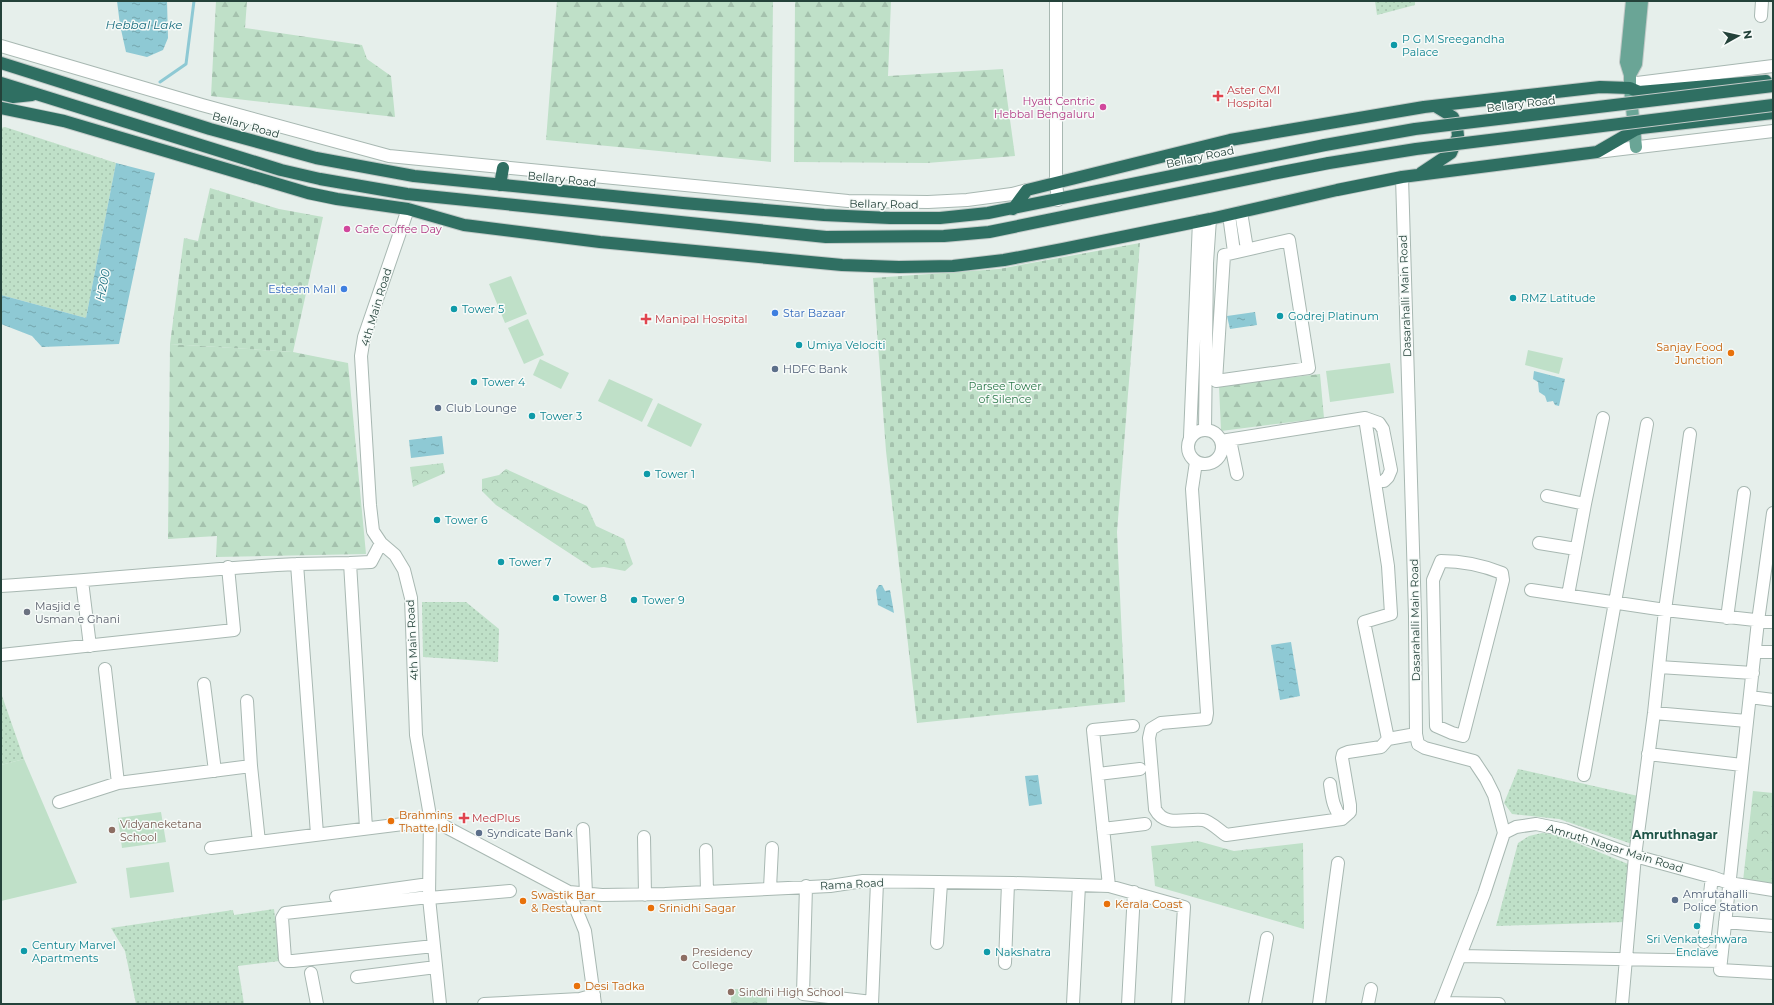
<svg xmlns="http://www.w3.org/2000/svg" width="1774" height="1005" font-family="Montserrat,sans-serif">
	<defs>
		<pattern id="grass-dots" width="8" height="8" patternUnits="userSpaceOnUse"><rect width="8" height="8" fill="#bfe0c8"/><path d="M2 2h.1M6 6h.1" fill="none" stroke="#a4c1ad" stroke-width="1.8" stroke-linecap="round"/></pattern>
		<pattern id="forest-firs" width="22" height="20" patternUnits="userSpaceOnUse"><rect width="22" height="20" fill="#bfe0c8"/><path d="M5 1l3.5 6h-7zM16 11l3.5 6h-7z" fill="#a4c1ad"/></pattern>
		<pattern id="cemetery-stones" width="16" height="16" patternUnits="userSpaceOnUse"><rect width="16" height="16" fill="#bfe0c8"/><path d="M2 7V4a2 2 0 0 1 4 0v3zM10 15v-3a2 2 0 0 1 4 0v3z" fill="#a4c1ad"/></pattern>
		<pattern id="park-crowns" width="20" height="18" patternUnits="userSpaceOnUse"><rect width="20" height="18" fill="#bfe0c8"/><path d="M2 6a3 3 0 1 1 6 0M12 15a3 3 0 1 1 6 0" fill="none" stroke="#a4c1ad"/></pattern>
		<pattern id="water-ripples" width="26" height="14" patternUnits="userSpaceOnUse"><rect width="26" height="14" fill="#8ec9d4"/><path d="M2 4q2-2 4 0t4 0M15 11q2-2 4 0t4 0" fill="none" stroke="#74a5ad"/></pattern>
	</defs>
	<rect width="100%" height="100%" fill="#e6efeb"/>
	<path fill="url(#grass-dots)" d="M1375,1H1415V5L1377,15Z
		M5,127L116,163L86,318L1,295V128Z
		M422,602H466L499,629L498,662L423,657Z
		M1,693L24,759L1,765Z
		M1518,769L1638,796L1632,844L1559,819L1512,814L1504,803Z
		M1542,833L1555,834L1628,864L1625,922L1496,926L1518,843L1529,836Z
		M274,909L280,961L238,966L244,1004H136L125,951L111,928L233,910L234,915Z"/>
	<path fill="url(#forest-firs)" d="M216,1H247L245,28L362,45L367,59L391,76L395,117L211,96Z
		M557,1H773L771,162L546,140Z
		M795,1H891L888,76L1003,69L1015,156L927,163L794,162Z
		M170,344L293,352L348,363L366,554L216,557L217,536L168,539Z
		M1320,374L1324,418L1221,431L1219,386Z"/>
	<path fill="url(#cemetery-stones)" d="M210,188L279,209L323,217L293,352L170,344L184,238L198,241Z
		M1140,243L1117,532L1125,702L917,723L886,451L873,278L999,269Z"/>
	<path fill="url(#park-crowns)" d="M443,463L445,473L413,487L410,467Z
		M506,469L587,506L596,526L624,539L633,564L625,571L604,567L592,568L496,505L482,491V479L499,475Z
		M1753,791L1773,793V885L1743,881Z
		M1198,841L1234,851L1303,843L1304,929L1155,886L1151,846Z
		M731,989H767V1004H731Z"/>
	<path fill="#bfe0c8" d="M511,276L527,314L505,323L489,284Z
		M528,319L544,355L524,364L508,328Z
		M1528,350L1563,358L1559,374L1525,365Z
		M540,359L569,373L561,389L533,375Z
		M1390,363L1394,393L1330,402L1326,371Z
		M609,379L653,399L642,422L598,401Z
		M658,403L702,424L691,447L647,426Z
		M24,759L77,883L1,901V765Z
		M161,812L166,842L122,848L118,818Z
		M169,862L174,892L130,898L126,868Z"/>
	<path fill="url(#water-ripples)" d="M117,1H167L168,38L163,50L147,57L126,52L120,25Z
		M116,163L155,173L119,344L42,347L32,336L1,324V295L86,318Z
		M1255,312L1257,325L1230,329L1227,316Z
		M1534,371L1565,379L1559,406L1555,405L1553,401L1547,402L1545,396L1539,392L1538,382L1533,379Z
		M442,436L444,454L411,458L409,440Z
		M879,585H882L885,591L890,590L894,613L878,605L876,590Z
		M1291,642L1300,696L1280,700L1271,645Z
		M1038,775L1042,804L1029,806L1025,776Z"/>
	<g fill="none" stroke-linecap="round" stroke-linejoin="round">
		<path stroke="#8ec9d4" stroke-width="3" d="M160,82L186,64L194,1"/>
		<g stroke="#a8b8b2" stroke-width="14">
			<path id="minor" d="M1056,1V183L1058,200
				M1761,16L1762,1
				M1,46L202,105L389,156L848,201L928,202L967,200L1012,194L1027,190
				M1630,88L1637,83L1773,66
				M1597,152L1773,131
				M1402,177L1415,616L1416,734L1418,744L1425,748L1474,761L1486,779L1494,795L1504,833L1484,894L1441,1004
				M408,209L364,337L361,356L370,505L373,531L381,543L395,555L404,570L411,598L416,735L430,816L446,827L569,892L585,931L595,1004
				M1241,212L1247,249
				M1229,215L1234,252
				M1289,240L1309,368L1216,381L1224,255Z
				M1365,418L1379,423L1383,429L1391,470L1388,477L1384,481
				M1188 447a17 17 0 1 1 34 0a17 17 0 1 1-34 0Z
				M1205,430L1207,263L1210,219
				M1190,437L1199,221
				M1230,440L1237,474
				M1196,462L1192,489L1207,713L1206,719L1161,723L1151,729L1149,738L1155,809C1165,828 1185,818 1203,820C1210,821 1220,831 1226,835L1342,819L1350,812V805L1342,758L1343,754L1348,752L1381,747L1388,739L1364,622L1391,614L1388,566L1365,418L1221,441
				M1547,496L1585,504
				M1773,513L1758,621L1720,970L1773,973
				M1539,543L1576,549
				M1441,561C1463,561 1482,565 1502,573L1503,580L1463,736L1452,733L1436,726L1433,580Z
				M82,581L90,646
				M1,586C100,580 198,569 297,564
				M1531,590L1665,610L1773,622
				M1568,595L1585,504L1603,418
				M1727,618L1744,493
				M1755,652H1773
				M1,655L234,630L228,567
				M1659,667L1753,673
				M105,669L118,783
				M204,684L215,771
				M1750,697L1773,700
				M247,701L251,766
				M1654,713L1747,721
				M1388,739L1416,734
				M1648,754L1742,765
				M1098,774L1140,769
				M1584,775L1647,424
				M1330,784C1332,798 1333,808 1342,819
				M59,802L118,783L251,766L259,842
				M366,828L350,563L371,562L381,543
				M583,829L586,893
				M1103,829L1145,824
				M1504,833L1516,827L1536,824L1565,830L1635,856L1712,877L1729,883L1773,890
				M317,834L297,564L350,563
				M644,837L645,895
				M211,848L419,822L430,816L429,898L440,1004
				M706,850L707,892
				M806,886L803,994L872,1002
				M1109,886L1093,730L1133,726
				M770,888L772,848
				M569,892L602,895L665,894L830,886L863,881L1013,883L1109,886L1184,907L1178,1004
				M336,897L429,884
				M429,897L285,913L282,918L285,959L287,961H293L434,946
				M429,898L510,891
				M1725,922L1773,926
				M1704,942L1712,877
				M937,943L941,883
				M1460,956L1721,961
				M1005,963L1008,883
				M311,973L317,1004
				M357,977L436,967
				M1441,1003L1499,1004
				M484,1004L580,999L594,995
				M872,1004L877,882
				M1073,1004L1079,885
				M1128,1004L1134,892
				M1255,1004L1267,938
				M1319,1004L1338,863
				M1368,1004L1371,989
				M1622,1004L1635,856L1654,713L1665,610L1690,434"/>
		</g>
		<g stroke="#c2cac8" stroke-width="14">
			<path id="major" d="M1632,1L1626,62L1630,75V88L1636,147
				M1630,75L1636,64L1642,1"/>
		</g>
		<g stroke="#c2cac8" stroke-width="14">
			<path id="highway" d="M1,63L210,129L316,158L414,176L683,203L824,215L890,218H940L988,213L1325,145
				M1,83L281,170L320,179L407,194L826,237L944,236L989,232L1277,173L1329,163
				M1,94L13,97L32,95
				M1,108L64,121L308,193L337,199L408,209L464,225L600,242L842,265L899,267L953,266L1004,260L1063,249L1210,219L1337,190L1402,177L1597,152L1635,130L1641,128L1773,113
				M1421,173L1451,153L1458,136L1457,127L1453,117L1435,106
				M500,185L503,168
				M1013,209L1027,190L1230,140L1424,107L1600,87L1630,88L1639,92L1766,81"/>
		</g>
		<use href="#minor" stroke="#fff" stroke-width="12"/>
		<use href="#major" stroke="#6aa596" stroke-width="12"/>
		<use href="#highway" stroke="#2f6f62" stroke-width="12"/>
		<g stroke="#c2cac8" stroke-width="14" stroke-linecap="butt">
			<path id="highway-bridge" d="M1325,145L1415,129L1773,86
				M1329,163L1416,149L1773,105"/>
		</g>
		<use href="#highway-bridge" stroke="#2f6f62" stroke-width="12"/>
	</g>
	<g fill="#0f9aa8" stroke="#f7fbf9" stroke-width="1.5">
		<circle cx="1394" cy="45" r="4"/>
		<circle cx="1513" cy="298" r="4"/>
		<circle cx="454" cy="309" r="4"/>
		<circle cx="1280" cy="316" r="4"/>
		<circle cx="799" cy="345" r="4"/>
		<circle cx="474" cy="382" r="4"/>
		<circle cx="532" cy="416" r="4"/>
		<circle cx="647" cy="474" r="4"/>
		<circle cx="437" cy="520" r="4"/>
		<circle cx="501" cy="562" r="4"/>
		<circle cx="556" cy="598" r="4"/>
		<circle cx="634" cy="600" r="4"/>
		<circle cx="1697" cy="926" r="4"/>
		<circle cx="24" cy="951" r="4"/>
		<circle cx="987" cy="952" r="4"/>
	</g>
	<g fill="#e0444e" stroke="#f7fbf9" stroke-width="1.5">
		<path d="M1216 90h4v4h4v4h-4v4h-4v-4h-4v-4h4z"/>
		<path d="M644 313h4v4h4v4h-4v4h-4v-4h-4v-4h4z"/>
		<path d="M462 812h4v4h4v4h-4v4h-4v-4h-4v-4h4z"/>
	</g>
	<g fill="#d1479c" stroke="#f7fbf9" stroke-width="1.5">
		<circle cx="1103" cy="107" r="4"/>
		<circle cx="347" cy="229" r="4"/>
	</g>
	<g fill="#3f7fe0" stroke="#f7fbf9" stroke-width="1.5">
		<circle cx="344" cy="289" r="4"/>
		<circle cx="775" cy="313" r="4"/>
	</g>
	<g fill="#e8710a" stroke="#f7fbf9" stroke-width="1.5">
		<circle cx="1731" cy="353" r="4"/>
		<circle cx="391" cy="821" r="4"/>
		<circle cx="523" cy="901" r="4"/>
		<circle cx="1107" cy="904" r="4"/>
		<circle cx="651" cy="908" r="4"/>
		<circle cx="577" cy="986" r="4"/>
	</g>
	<g fill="#5c6f8a" stroke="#f7fbf9" stroke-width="1.5">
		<circle cx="775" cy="369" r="4"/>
		<circle cx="438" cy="408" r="4"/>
		<circle cx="479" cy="833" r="4"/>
		<circle cx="1675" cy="900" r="4"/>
	</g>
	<circle fill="#6b7280" stroke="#f7fbf9" stroke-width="1.5" cx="27" cy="612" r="4"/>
	<g fill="#8d6e63" stroke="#f7fbf9" stroke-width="1.5">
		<circle cx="112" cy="830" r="4"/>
		<circle cx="684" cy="958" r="4"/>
		<circle cx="731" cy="992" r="4"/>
	</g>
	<g text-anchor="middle" stroke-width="3" stroke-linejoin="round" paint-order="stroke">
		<g font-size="11" fill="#0d838f" stroke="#f7fbf9" text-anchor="start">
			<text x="1402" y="43">P G M Sreegandha<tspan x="1402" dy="13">Palace</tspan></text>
			<text x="1521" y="302">RMZ Latitude</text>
			<text x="462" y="313">Tower 5</text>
			<text x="1288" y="320">Godrej Platinum</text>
			<text x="807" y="349">Umiya Velociti</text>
			<text x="482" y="386">Tower 4</text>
			<text x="540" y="420">Tower 3</text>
			<text x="655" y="478">Tower 1</text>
			<text x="445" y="524">Tower 6</text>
			<text x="509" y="566">Tower 7</text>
			<text x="564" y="602">Tower 8</text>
			<text x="642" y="604">Tower 9</text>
			<text x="1697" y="943" text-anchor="middle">Sri Venkateshwara<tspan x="1697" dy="13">Enclave</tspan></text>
			<text x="32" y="949">Century Marvel<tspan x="32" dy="13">Apartments</tspan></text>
			<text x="995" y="956">Nakshatra</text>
		</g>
		<g font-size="11" fill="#be3a42" stroke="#f7fbf9" text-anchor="start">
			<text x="1227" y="94">Aster CMI<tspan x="1227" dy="13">Hospital</tspan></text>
			<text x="655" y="323">Manipal Hospital</text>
			<text x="472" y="822">MedPlus</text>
		</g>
		<g font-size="11" fill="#b23c85" stroke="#f7fbf9" text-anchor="end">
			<text x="1095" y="105">Hyatt Centric<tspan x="1095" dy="13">Hebbal Bengaluru</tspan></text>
			<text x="355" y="233" text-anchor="start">Cafe Coffee Day</text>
		</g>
		<g font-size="11" fill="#24423a" stroke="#f7fbf9">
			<text transform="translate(1521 104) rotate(-7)" y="4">Bellary Road</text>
			<text transform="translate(246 125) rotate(16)" y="4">Bellary Road</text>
			<text transform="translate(1200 157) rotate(-12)" y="4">Bellary Road</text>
			<text transform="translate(562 179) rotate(6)" y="4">Bellary Road</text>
			<text transform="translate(884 204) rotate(1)" y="4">Bellary Road</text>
			<text transform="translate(1405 296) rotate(-92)" y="4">Dasarahalli Main Road</text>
			<text transform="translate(376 307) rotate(-73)" y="4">4th Main Road</text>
			<text transform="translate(1415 620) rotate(-91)" y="4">Dasarahalli Main Road</text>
			<text transform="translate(412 640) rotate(-93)" y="4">4th Main Road</text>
			<text transform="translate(1615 848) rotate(17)" y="4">Amruth Nagar Main Road</text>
			<text transform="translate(852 884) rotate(-3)" y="4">Rama Road</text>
		</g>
		<g font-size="11" fill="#366cbe" stroke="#f7fbf9" text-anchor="end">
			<text x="336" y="293">Esteem Mall</text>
			<text x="783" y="317" text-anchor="start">Star Bazaar</text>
		</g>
		<g font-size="11" fill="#c56008" stroke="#f7fbf9" text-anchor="start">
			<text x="1723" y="351" text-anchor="end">Sanjay Food<tspan x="1723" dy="13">Junction</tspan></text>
			<text x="399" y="819">Brahmins<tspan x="399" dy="13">Thatte Idli</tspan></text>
			<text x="531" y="899">Swastik Bar<tspan x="531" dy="13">&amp; Restaurant</tspan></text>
			<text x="1115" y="908">Kerala Coast</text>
			<text x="659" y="912">Srinidhi Sagar</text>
			<text x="585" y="990">Desi Tadka</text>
		</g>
		<g font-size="11" fill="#4e5e75" stroke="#f7fbf9" text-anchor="start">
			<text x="783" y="373">HDFC Bank</text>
			<text x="446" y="412">Club Lounge</text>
			<text x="487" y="837">Syndicate Bank</text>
			<text x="1683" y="898">Amrutahalli<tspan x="1683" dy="13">Police Station</tspan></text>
		</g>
		<g font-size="11" fill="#2d7a4b" stroke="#f7fbf9">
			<text x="1005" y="390">Parsee Tower<tspan x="1005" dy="13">of Silence</tspan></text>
		</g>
		<g font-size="11" fill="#5b616d" stroke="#f7fbf9" text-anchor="start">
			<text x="35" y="610">Masjid e<tspan x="35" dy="13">Usman e Ghani</tspan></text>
		</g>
		<g font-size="11" fill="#785e54" stroke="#f7fbf9" text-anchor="start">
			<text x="120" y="828">Vidyaneketana<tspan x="120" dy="13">School</tspan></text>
			<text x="692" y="956">Presidency<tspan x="692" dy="13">College</tspan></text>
			<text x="739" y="996">Sindhi High School</text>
		</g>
		<g font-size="12" font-style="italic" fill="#1c6f80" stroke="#f7fbf9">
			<text x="144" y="29">Hebbal Lake</text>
			<text transform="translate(103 285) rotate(-79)" y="4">H200</text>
		</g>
		<g font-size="12" font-weight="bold" fill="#1f5548" stroke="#f7fbf9">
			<text x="1675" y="839">Amruthnagar</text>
		</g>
	</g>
	<rect width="1774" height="1005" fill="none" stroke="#24423a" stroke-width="4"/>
	<g transform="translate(1738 36) rotate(82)" stroke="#f7fbf9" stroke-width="3" paint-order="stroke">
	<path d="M0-3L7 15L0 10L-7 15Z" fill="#24423a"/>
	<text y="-6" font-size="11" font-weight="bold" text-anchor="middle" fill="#24423a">N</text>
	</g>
</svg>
